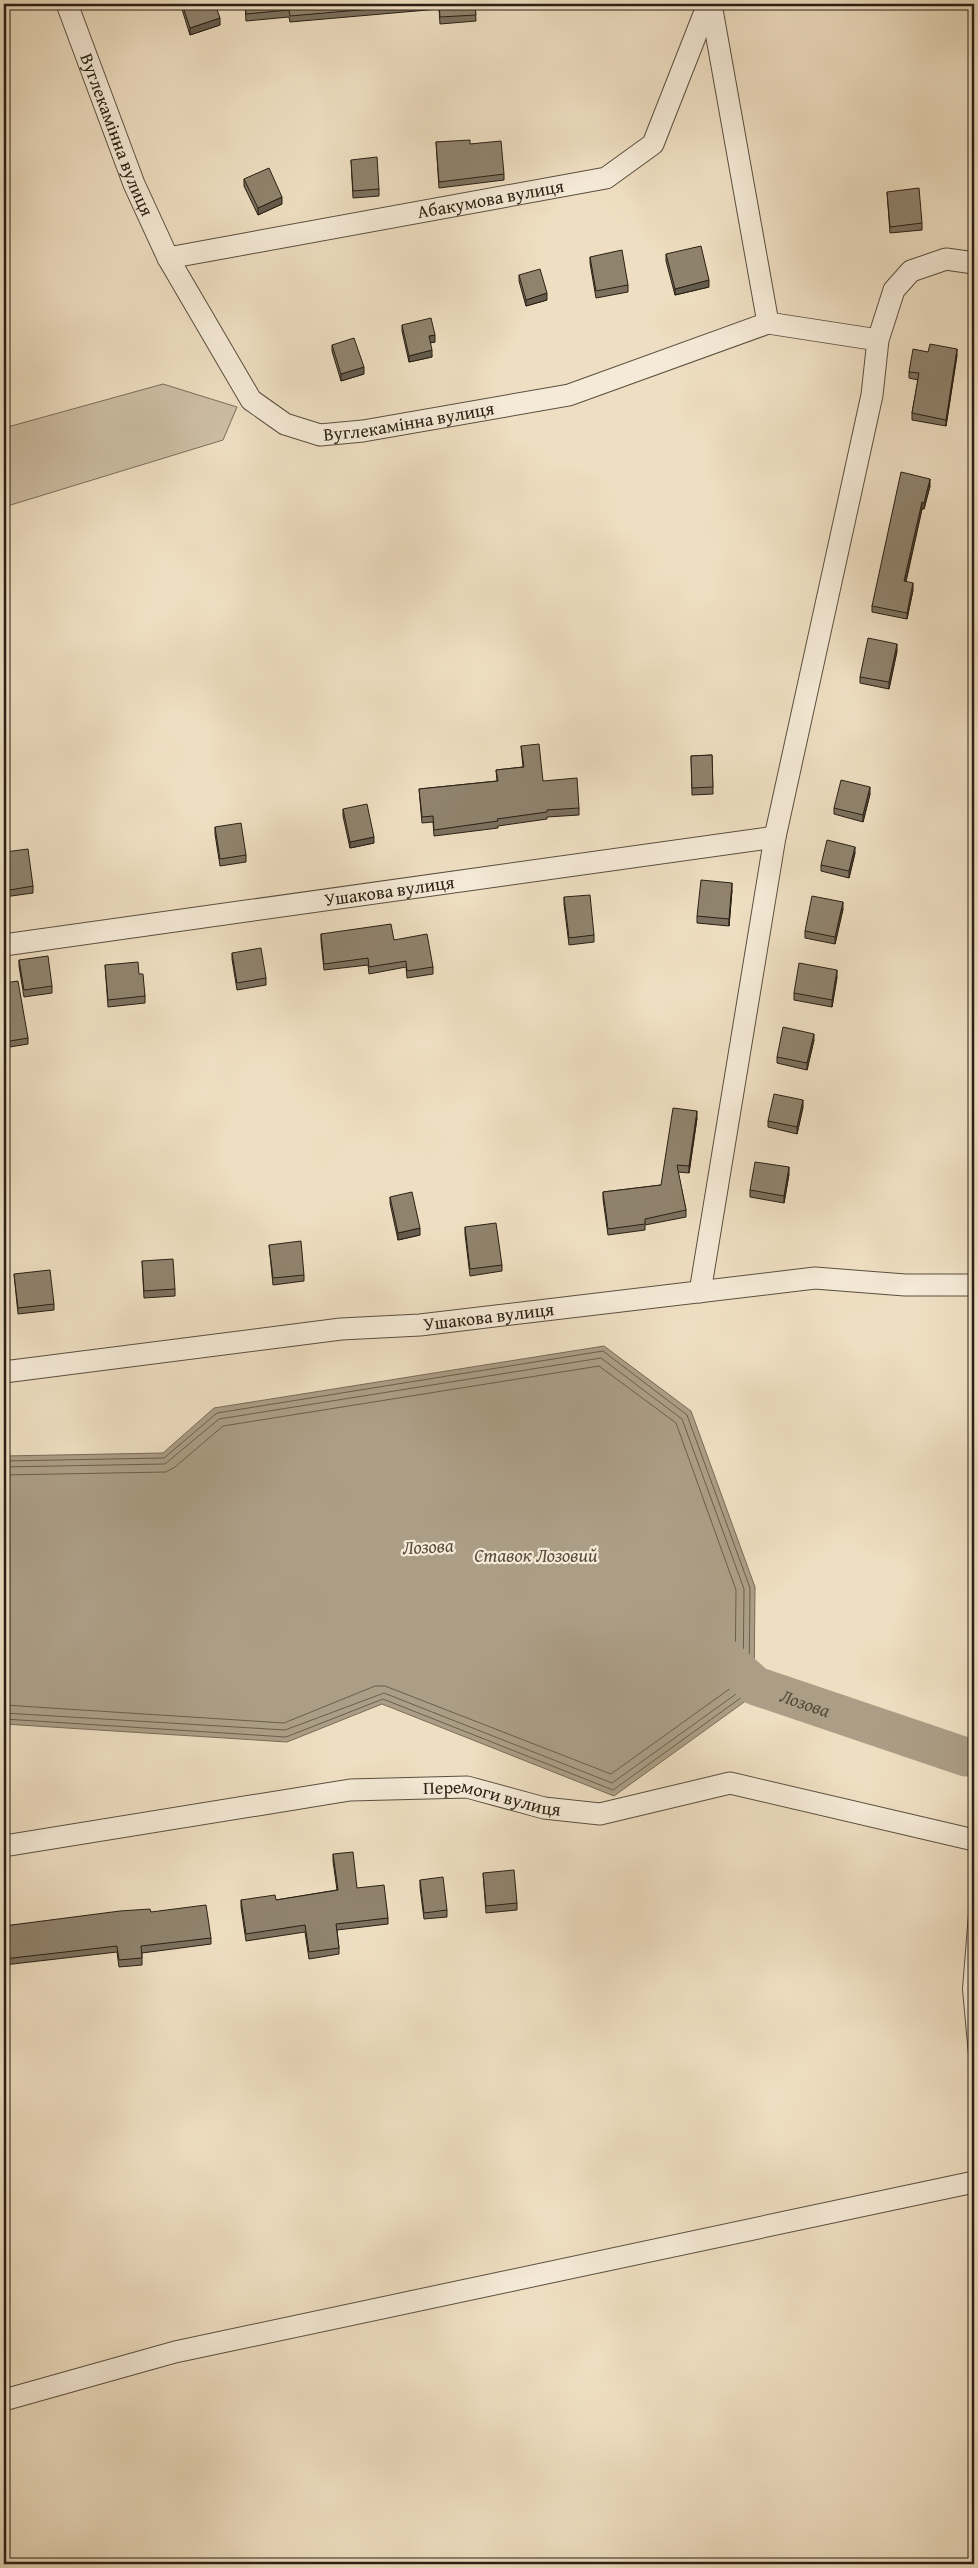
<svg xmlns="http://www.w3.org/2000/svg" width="978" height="2568" font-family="'Gentium Book Plus',serif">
	<rect width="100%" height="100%" fill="#efdfc2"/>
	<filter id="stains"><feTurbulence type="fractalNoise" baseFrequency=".004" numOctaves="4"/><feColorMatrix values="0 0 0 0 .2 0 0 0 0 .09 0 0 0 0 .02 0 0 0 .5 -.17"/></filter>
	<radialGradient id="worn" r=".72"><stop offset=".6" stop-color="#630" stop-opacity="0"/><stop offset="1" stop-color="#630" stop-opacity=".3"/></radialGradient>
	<path fill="#cdbea4" stroke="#7b6e5c" d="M163,384L237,407L223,440L4,507V428Z"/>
	<path fill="#ac9e86" stroke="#786b58" d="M604,1346L691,1411L755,1587L754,1695L614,1796L382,1704L287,1742L4,1724V1456L163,1453L214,1408Z"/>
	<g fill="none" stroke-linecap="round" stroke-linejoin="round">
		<path stroke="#6a5e4c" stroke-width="1" d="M4,1461L164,1458L217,1413L603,1351L687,1415L750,1588L749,1692L613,1790L383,1699L286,1737L4,1719
			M4,1467L165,1464L219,1419L601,1358L682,1419L744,1589L743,1689L612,1783L384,1693L285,1730L4,1713
			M4,1475L166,1472L175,1467L223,1426L599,1366L676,1423L736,1590L735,1685L611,1774L385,1686H375L284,1723L4,1705"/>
		<path stroke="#ac9e86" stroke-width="39" id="s1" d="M714,1649L756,1686L966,1757"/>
		<g stroke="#5a4f3f" stroke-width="12">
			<path id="service" d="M974,1914L968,1989L974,2055"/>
		</g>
		<g stroke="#5a4f3f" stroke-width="23">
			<g id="minor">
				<path id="s2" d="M67,4L134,184L168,258L251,400L285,424L320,435L363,431L569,395L768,323L878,340"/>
				<path d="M711,4L768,323"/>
				<path id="s3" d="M168,258L606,178L653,144L708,4"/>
				<path id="s4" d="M4,945L775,837"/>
				<path d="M700,1292L775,837L872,395L878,340L894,290L911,271L946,259L974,263"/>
				<path id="s5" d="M4,1372L341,1329L420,1325L815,1278L905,1285H974"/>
				<path id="s6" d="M4,1846L350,1790L467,1787L544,1808L600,1814L730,1783L974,1840"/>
				<path d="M4,2400L175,2352L974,2182"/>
			</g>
		</g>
		<use href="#service" stroke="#f5ead7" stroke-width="10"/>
		<use href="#minor" stroke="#f5ead7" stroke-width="21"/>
	</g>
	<path fill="#7c715f" stroke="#291f13" d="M181,4H215L220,25L190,35L181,6Z
		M245,4H475L476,21L440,24L439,9L290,22L289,17L246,21Z
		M506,4H531V5L506,6Z
		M436,142L470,144L504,174V180L439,188Z
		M351,160L379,189V196L353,198Z
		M244,179L282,204L258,215L244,186Z
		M887,192L922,223V230L890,233Z
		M666,254L709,287L675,295L666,261Z
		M590,257L628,285V292L596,298L590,263Z
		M519,275L547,300L526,306L519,281Z
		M402,325L435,342L430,343L432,357L409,362L402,331Z
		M332,345L364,374L341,381L332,351Z
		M928,352L957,355L946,426L912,420V413L918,380L909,378V372Z
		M930,486L924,509H922L906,582L913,590L907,619L872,612V606Z
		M897,651L889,689L860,683V677Z
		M521,746L543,781L579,808V815L547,817V819L498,826V828L434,836L433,822L422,823L419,789L497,781L496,770L523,767Z
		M712,755L713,794L692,795L691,756Z
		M870,794L863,822L834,814V808Z
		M343,809L374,843L350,848L343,816Z
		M215,827L246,855V862L220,866L215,834Z
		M5,852L33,886V893L4,897V857H5Z
		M855,853L849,878L821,871V865Z
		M732,890L729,926L697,923V916Z
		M564,897L594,935V942L569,945L564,904Z
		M843,909L835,944L805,938V931Z
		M321,934L394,940L433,967V974L407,978L406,967L369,974L368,965L324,970L321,941Z
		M232,953L266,978V985L237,990L232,959Z
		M19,960L52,986V993L24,997L19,966Z
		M105,965L139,974L145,996V1003L108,1007Z
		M837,977L832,1007L794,1000V993Z
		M4,983L28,1038V1044L4,1048Z
		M814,1040L807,1070L777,1063V1057Z
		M803,1107L797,1134L768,1127V1121Z
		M697,1118L689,1173L678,1172L686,1210V1217L645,1225V1230L608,1235L603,1199V1192L661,1185Z
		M789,1174L784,1203L750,1197V1190Z
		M390,1197L420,1235L398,1240L390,1203Z
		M465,1227L502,1265V1271L470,1276L465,1234Z
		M269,1245L304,1275V1281L273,1285Z
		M142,1261L175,1289V1296L144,1298Z
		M14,1274L54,1304V1310L18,1314Z
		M333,1854L357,1888L388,1918V1924L337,1930L339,1948V1954L309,1959L305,1932L246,1941L241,1907V1900H276L337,1890L333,1861Z
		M483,1873L517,1903V1910L486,1913Z
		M420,1880L447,1910V1917L424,1919L420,1887Z
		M151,1912L211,1938V1944L142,1953V1965L119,1967L117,1952L4,1965V1926Z"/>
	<path fill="#655c4d" stroke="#291f13" d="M220,18V25L190,35V28Z
		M282,197V204L258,215V208Z
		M709,280V287L675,295V289Z
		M547,293V300L526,306V300Z
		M435,335V342L429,343V336Z
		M957,349V355L946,426V420Z
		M432,350V357L409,362V356Z
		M364,367V374L341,381V374Z
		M930,479V486L924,509V503Z
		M922,502V509L904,588V581Z
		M913,583V590L907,619V613Z
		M897,644V651L889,689V682Z
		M870,787V794L863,822V815Z
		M374,837V843L350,848V842Z
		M855,847V853L849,878V871Z
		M732,883V890L729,926V919Z
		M843,902V909L835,944V937Z
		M837,970V977L832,1007V1000Z
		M814,1034V1040L807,1070V1063Z
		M803,1100V1107L797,1134V1127Z
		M697,1111V1118L689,1173V1166Z
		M789,1167V1174L784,1203V1196Z
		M420,1228V1235L398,1240V1233Z"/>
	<path fill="#90836e" stroke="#291f13" d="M182,4H215L220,18L190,28Z
		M245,4H428L290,16L289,10L246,14Z
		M439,4H475L476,15L440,17Z
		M470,140V144L501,141L504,174L439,182L436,142Z
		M377,157L379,189L353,191L351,160Z
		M269,168L282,197L258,208L244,179Z
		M919,188L922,223L890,227L887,192Z
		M701,246L709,280L675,289L666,254Z
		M622,250L628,285L596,291L590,257Z
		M540,269L547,293L526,300L519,275Z
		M431,318L435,335L429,336L432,350L409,356L402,325Z
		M354,338L364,367L341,374L332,345Z
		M930,344L957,349L946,420L912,413L919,373L909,372L913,349L928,352Z
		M901,472L930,479L924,503L922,502L904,581L913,583L907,613L872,606Z
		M868,638L897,644L889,682L860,677Z
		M539,744L543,781L577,778L579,808L547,810V812L497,819L498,821L434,830L433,816L422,817L419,789L498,781L496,770L524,767L521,746Z
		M712,755L713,787L692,788L691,756Z
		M841,780L870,787L863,815L834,808Z
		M367,804L374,837L350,842L343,809Z
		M241,823L246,855L220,859L215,827Z
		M827,840L855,847L849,871L821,865Z
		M28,849L33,886L4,891V857H6L5,852Z
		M701,880L732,883L729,919L697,916Z
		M590,895L594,935L569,938L564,897Z
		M812,896L843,902L835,937L805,931Z
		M391,924L394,940L427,934L433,967L407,971L406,961L369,967L368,958L324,964L321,934Z
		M261,948L266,978L237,983L232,953Z
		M48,956L52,986L24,990L19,960Z
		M138,962L139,974H143L145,996L108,1000L105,965Z
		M799,963L837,970L832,1000L794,993Z
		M18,981L28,1038L4,1042V983Z
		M783,1027L814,1034L807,1063L777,1057Z
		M774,1094L803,1100L797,1127L768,1121Z
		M673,1108L697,1111L689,1166L677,1165L686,1210L645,1219V1224L608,1229L603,1192L661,1185Z
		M755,1162L789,1167L784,1196L750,1190Z
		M412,1192L420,1228L398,1233L390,1197Z
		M496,1223L502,1265L470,1269L465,1227Z
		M301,1241L304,1275L273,1278L269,1245Z
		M173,1259L175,1289L144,1291L142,1261Z
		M50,1270L54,1304L18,1308L14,1274Z
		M353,1852L357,1888L384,1885L388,1918L336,1924L339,1948L309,1952L305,1925L246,1934L241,1900L275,1895L276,1900L338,1890L333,1854Z
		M514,1870L517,1903L486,1906L483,1873Z
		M443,1877L447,1910L424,1913L420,1880Z
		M206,1905L211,1938L141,1946L142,1958L119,1960L117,1946L4,1959V1926L120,1911L150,1909L151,1912Z"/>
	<g text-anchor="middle" stroke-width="4.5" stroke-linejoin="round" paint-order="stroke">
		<g font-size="18" fill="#291f13" stroke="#f5ead7">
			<text dy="6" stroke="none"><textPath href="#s2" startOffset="140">Вуглекамінна вулиця</textPath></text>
			<text dy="6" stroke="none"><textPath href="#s3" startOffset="328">Абакумова вулиця</textPath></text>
			<text dy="6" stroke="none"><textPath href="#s2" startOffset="606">Вуглекамінна вулиця</textPath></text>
			<text dy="6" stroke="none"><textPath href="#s4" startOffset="389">Ушакова вулиця</textPath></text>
			<text dy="6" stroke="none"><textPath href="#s5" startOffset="488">Ушакова вулиця</textPath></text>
			<text dy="6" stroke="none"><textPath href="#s6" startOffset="494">Перемоги вулиця</textPath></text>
		</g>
		<g font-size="19" font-style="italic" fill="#574b3b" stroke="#f5ead7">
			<text transform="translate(428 1546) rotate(-3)" y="7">Лозова</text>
			<text x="536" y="1562">Ставок Лозовий</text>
			<text dy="7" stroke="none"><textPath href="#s1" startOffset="108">Лозова</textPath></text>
		</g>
	</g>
	<rect width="978" height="2568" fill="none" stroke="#efdfc2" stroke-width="20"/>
	<rect x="5" y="5" width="968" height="2558" fill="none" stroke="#291f13" stroke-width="2.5"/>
	<rect x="10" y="10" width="958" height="2548" fill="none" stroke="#291f13"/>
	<rect width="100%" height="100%" filter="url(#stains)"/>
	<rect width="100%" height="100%" fill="url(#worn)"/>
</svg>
